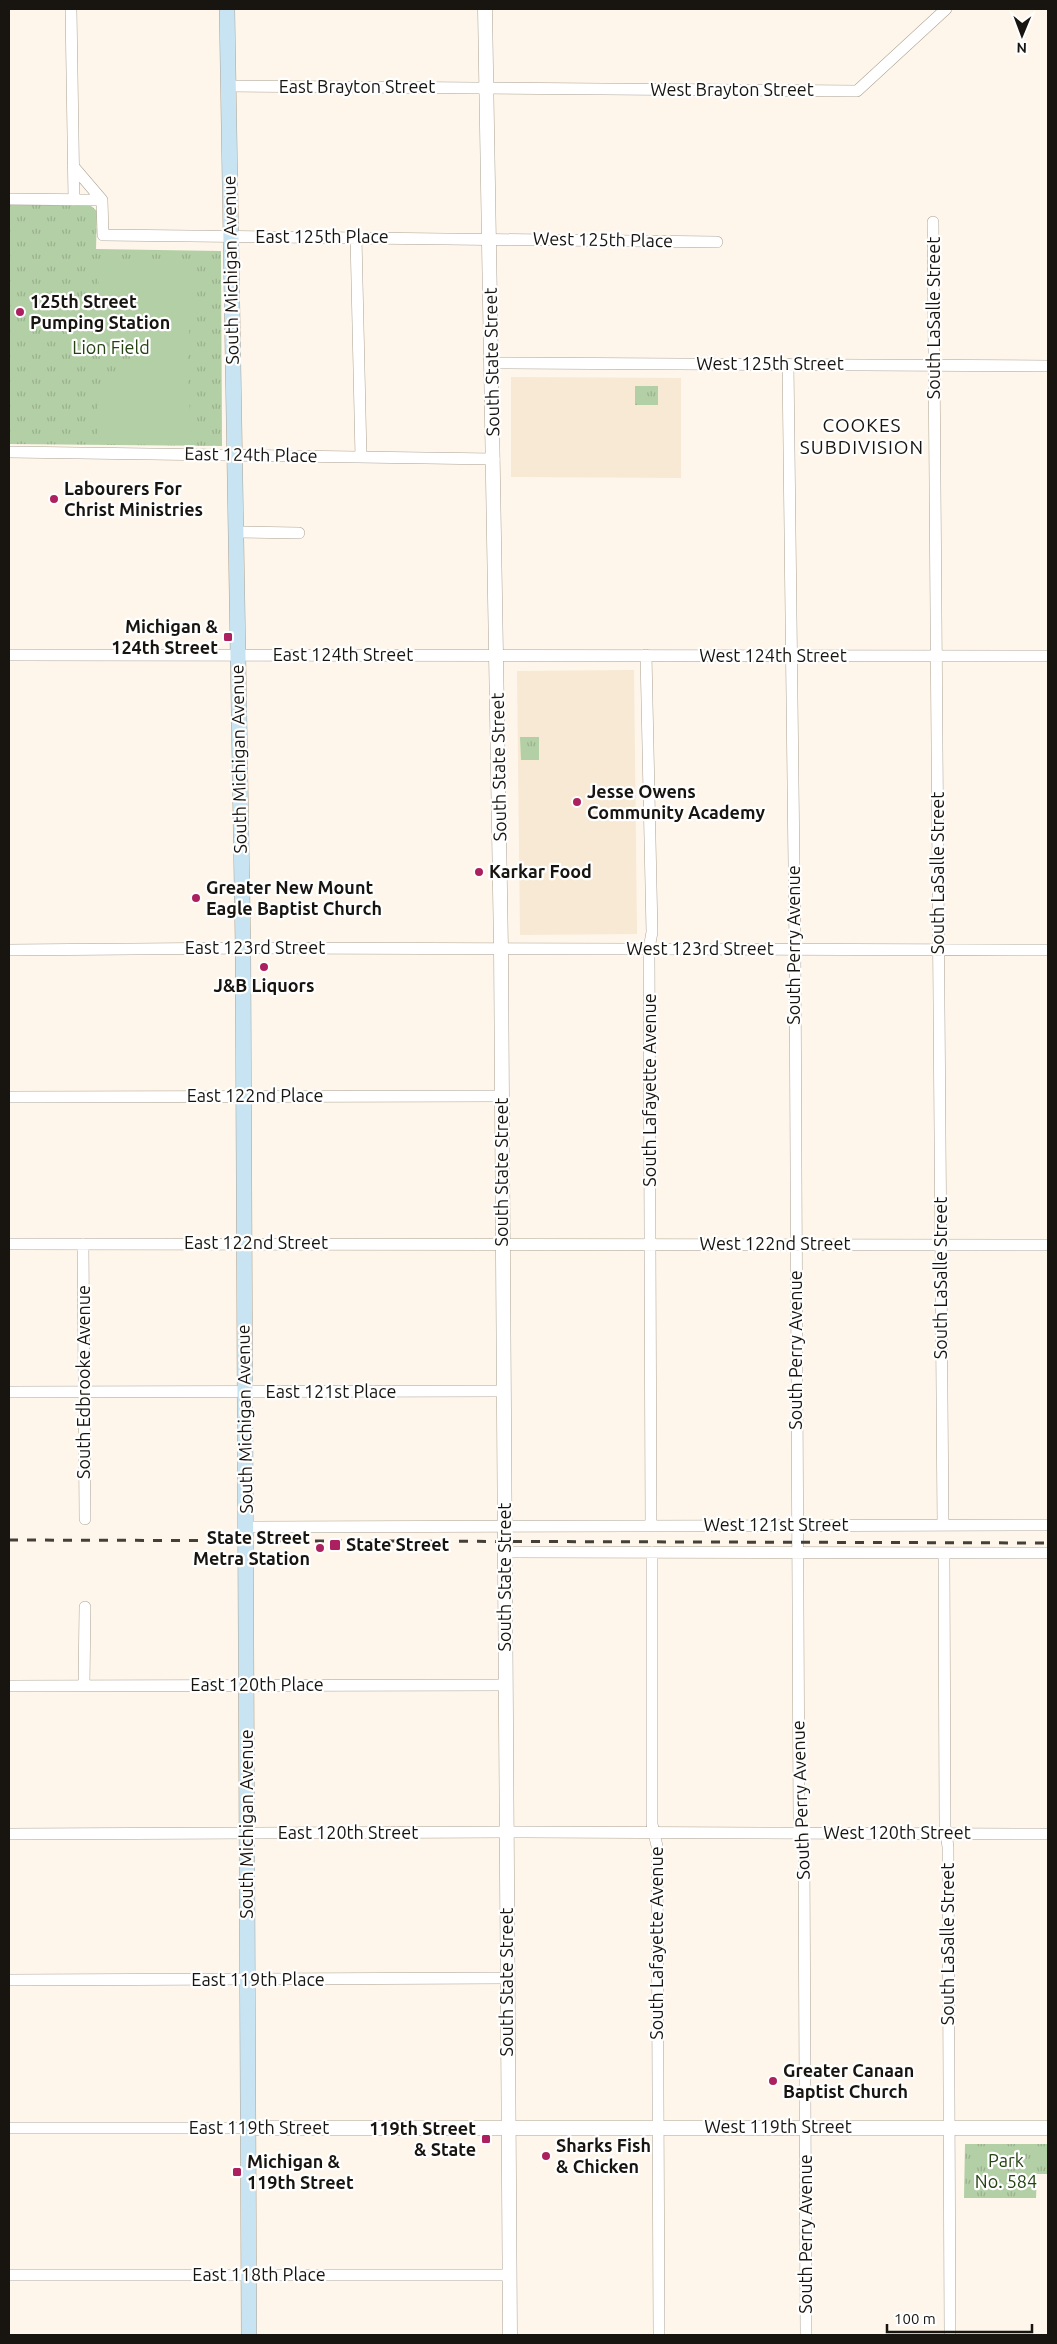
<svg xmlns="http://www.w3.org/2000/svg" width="1057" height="2344" font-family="Ubuntu,sans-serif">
	<defs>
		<pattern id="park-tufts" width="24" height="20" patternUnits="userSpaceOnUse" patternTransform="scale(1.25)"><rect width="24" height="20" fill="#b3cfa5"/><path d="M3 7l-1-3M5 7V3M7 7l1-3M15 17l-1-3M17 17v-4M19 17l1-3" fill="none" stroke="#99b18d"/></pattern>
	</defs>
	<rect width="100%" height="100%" fill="#fef6ea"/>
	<path fill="#f7e9d3" d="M511,377L681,378V478L511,477Z
		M634,670L637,934L520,935L517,671Z"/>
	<path fill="url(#park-tufts)" d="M9,204L91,206L97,211L96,249L221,251L222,446L9,444Z
		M635,386H658V405H635Z
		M520,737H539V760H521Z
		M965,2144H1048V2174H1037L1036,2198H964Z"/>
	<path fill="#b3cfa5" d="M156,262H182L194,277L187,358L191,433L178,445L97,444V398L140,357L98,315L99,266Z"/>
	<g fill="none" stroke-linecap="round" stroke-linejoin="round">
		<g stroke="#aca395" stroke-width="12">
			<path id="minor" d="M71,9L74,200
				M228,86L857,91L946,9
				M73,166L102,200
				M9,199L102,200
				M102,200L103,235L717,242
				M933,222L943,1525
				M356,237L361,457
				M492,363L1048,366
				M788,364L795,949L799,1821L804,1845L806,2335
				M9,452L494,459
				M235,532L299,533
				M9,655L1048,656
				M646,655L652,932L649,949L651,1525
				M9,950L256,948L1048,950
				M9,1097L502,1096
				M9,1244L1048,1245
				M83,1244L85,1519
				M9,1392L504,1391
				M246,1527L1048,1525
				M505,1552L1048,1553
				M652,1552V1824L657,1846L659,2335
				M944,1553L945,1826L948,1847L950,2335
				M9,1686L505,1685
				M84,1686L85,1607
				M9,1834L523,1832L1048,1834
				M9,1980L507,1978
				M9,2128H249
				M9,2275H509"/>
		</g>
		<g stroke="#aca395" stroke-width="15">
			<path id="tertiary" d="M485,9L501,948L510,2335
				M249,2128H1048"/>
		</g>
		<g stroke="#aca395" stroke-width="16">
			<path id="secondary" d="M227,9L243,948L249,2335"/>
		</g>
		<use href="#minor" stroke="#fff" stroke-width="11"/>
		<use href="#tertiary" stroke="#fff" stroke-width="14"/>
		<use href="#secondary" stroke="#c8e4f2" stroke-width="15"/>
		<path stroke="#444039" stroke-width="3" stroke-dasharray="9 9" stroke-linecap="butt" d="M9,1540L1048,1543"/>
	</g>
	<g fill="#ac205f" stroke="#fff" stroke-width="2">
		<circle cx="20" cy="312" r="5"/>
		<circle cx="54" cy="499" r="5"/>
		<rect x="223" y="632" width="10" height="10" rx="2.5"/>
		<circle cx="577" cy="802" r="5"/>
		<circle cx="479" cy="872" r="5"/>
		<circle cx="196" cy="898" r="5"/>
		<circle cx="264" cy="967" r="5"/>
		<rect x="329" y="1539" width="12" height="12" rx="2.5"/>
		<circle cx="320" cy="1548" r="5"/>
		<circle cx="773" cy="2081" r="5"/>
		<rect x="481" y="2134" width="10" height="10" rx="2.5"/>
		<circle cx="546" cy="2156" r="5"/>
		<rect x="232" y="2167" width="10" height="10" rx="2.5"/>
	</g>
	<g text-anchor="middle" stroke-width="4.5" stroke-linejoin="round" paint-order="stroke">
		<g font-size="18" fill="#181510" stroke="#fff">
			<text x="357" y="93">East Brayton Street</text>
			<text x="732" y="96">West Brayton Street</text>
			<text x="322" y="243">East 125th Place</text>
			<text transform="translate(603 240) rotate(1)" y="6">West 125th Place</text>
			<text transform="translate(231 270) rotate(-91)" y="6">South Michigan Avenue</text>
			<text transform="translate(934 318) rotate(-90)" y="6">South LaSalle Street</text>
			<text transform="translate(492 362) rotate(-91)" y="6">South State Street</text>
			<text x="770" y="370">West 125th Street</text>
			<text transform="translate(251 455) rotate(1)" y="6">East 124th Place</text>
			<text x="343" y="661">East 124th Street</text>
			<text x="773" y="662">West 124th Street</text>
			<text transform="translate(239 759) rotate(-91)" y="6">South Michigan Avenue</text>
			<text transform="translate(499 767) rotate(-91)" y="6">South State Street</text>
			<text transform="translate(938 873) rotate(-90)" y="6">South LaSalle Street</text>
			<text transform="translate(794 945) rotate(-90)" y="6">South Perry Avenue</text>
			<text x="255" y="954">East 123rd Street</text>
			<text x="700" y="955">West 123rd Street</text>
			<text transform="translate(650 1090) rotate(-90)" y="6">South Lafayette Avenue</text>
			<text x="255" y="1102">East 122nd Place</text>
			<text transform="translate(502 1172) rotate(-90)" y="6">South State Street</text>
			<text x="256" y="1249">East 122nd Street</text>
			<text x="775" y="1250">West 122nd Street</text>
			<text transform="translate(941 1278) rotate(-90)" y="6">South LaSalle Street</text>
			<text transform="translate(796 1350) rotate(-90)" y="6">South Perry Avenue</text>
			<text transform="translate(84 1382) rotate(-90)" y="6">South Edbrooke Avenue</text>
			<text x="331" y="1398">East 121st Place</text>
			<text transform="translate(245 1419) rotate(-91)" y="6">South Michigan Avenue</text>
			<text x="776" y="1531">West 121st Street</text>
			<text transform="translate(505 1577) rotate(-90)" y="6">South State Street</text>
			<text x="257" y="1691">East 120th Place</text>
			<text transform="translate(801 1800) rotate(-92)" y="6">South Perry Avenue</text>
			<text transform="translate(247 1824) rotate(-90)" y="6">South Michigan Avenue</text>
			<text x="348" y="1839">East 120th Street</text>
			<text x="897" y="1839">West 120th Street</text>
			<text transform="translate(657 1943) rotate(-90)" y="6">South Lafayette Avenue</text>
			<text transform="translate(948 1944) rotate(-90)" y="6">South LaSalle Street</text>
			<text x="258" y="1986">East 119th Place</text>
			<text transform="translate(507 1982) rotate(-90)" y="6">South State Street</text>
			<text x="778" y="2133">West 119th Street</text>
			<text x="259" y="2134">East 119th Street</text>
			<text transform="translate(806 2234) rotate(-90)" y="6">South Perry Avenue</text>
			<text x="259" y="2281">East 118th Place</text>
		</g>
		<g font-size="18" font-weight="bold" fill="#181510" stroke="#fff" text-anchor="start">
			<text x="30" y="308">125th Street<tspan x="30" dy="21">Pumping Station</tspan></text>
			<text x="64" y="495">Labourers For<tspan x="64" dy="21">Christ Ministries</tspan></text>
			<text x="218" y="633" text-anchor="end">Michigan &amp;<tspan x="218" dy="21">124th Street</tspan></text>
			<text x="587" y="798">Jesse Owens<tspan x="587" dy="21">Community Academy</tspan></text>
			<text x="489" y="878">Karkar Food</text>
			<text x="206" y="894">Greater New Mount<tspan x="206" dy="21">Eagle Baptist Church</tspan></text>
			<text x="264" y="992" text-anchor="middle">J&amp;B Liquors</text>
			<text x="310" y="1544" text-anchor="end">State Street<tspan x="310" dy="21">Metra Station</tspan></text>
			<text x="346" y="1551">State Street</text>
			<text x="783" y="2077">Greater Canaan<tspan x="783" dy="21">Baptist Church</tspan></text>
			<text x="476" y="2135" text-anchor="end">119th Street<tspan x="476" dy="21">&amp; State</tspan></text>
			<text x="556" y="2152">Sharks Fish<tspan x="556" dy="21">&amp; Chicken</tspan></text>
			<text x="247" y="2168">Michigan &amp;<tspan x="247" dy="21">119th Street</tspan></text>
		</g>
		<g font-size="18" fill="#244310" stroke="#fff">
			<text x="111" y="354">Lion Field</text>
			<text x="1006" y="2167">Park<tspan x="1006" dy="21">No. 584</tspan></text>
		</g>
		<g font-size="19" letter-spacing="1" fill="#181510" stroke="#fff">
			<text x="862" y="432">COOKES<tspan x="862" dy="22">SUBDIVISION</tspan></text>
		</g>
	</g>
	<rect width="1057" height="2344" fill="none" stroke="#181510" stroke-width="20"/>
	<g transform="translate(1022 35) rotate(181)" stroke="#ffffff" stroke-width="4" paint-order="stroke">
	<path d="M0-4L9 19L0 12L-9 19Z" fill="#181510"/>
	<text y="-8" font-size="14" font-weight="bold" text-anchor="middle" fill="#181510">N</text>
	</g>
	<path d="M887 2324v8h145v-8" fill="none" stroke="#181510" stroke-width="2.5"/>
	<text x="894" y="2324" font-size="15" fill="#181510" stroke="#ffffff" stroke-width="4" paint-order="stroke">100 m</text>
</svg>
